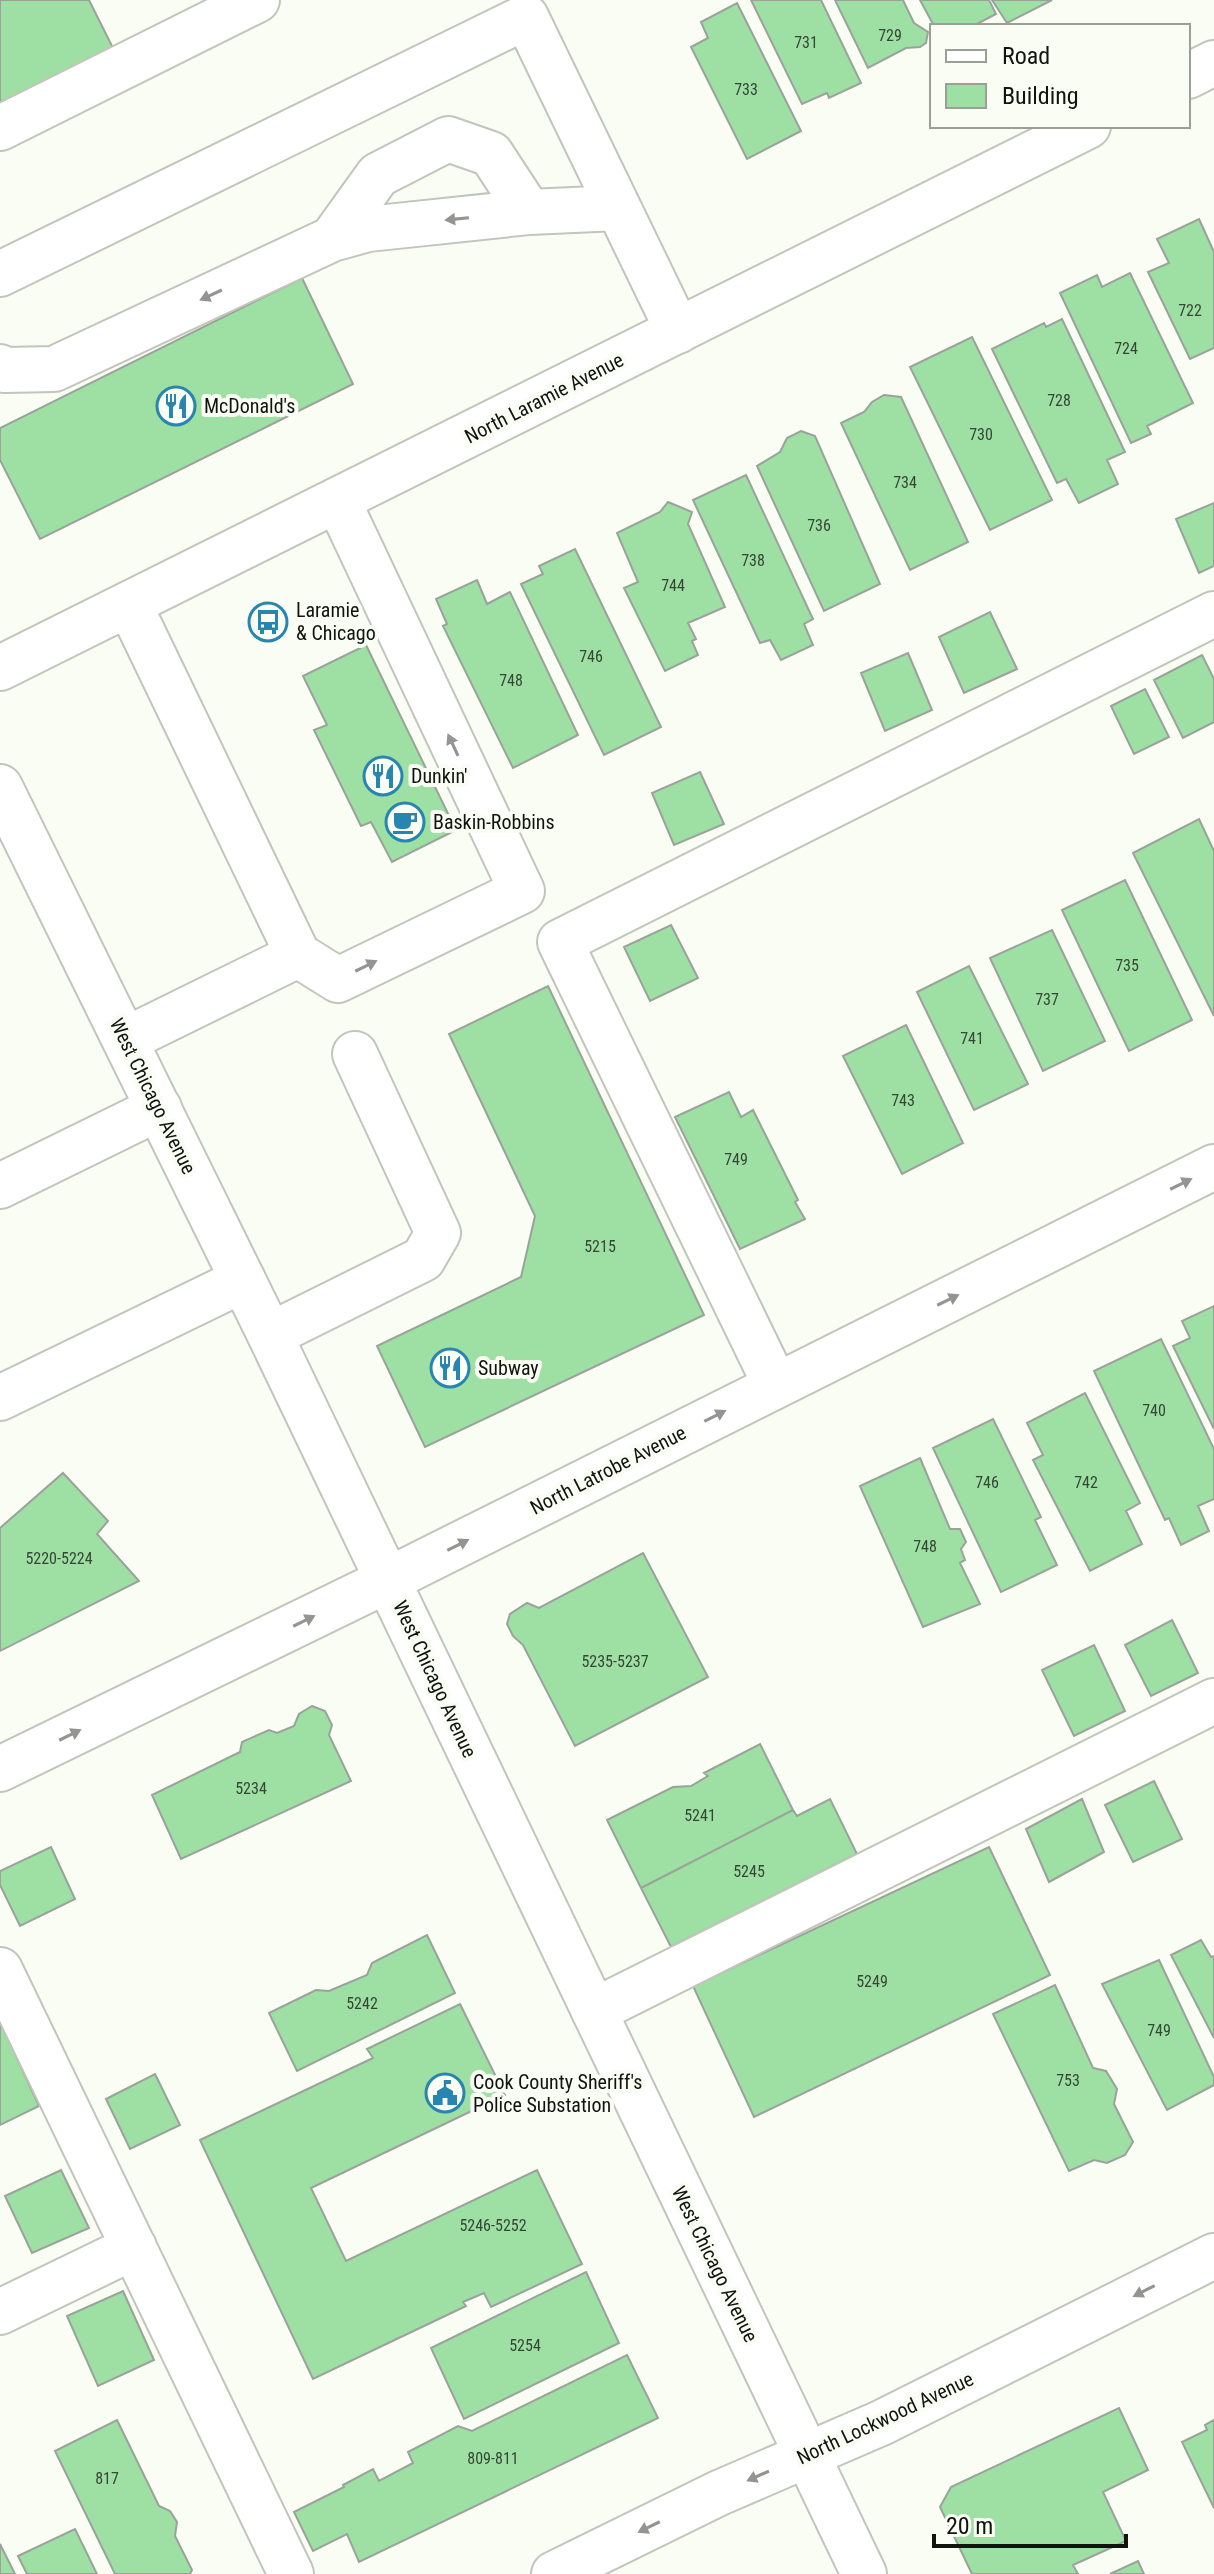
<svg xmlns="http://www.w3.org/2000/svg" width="1214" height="2574" font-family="'Roboto Condensed',sans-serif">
	<rect width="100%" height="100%" fill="#f9fdf3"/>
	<path fill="#9edfa4" stroke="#9aa39b" stroke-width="2" d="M0,0H89L113,48L0,103Z
		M751,0H821L861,83L829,98L827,93L802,104Z
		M835,0H903L914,23L928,32L926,43L920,47L906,48L868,68Z
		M920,0H989L996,14L973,26H934Z
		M992,0H1052L1007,23Z
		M737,3L801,131L747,159L691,47L708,38L701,22Z
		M1199,219L1214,252V348L1190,359L1148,272L1169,263L1157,239Z
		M1130,273L1193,403L1147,426L1151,434L1131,443L1060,293L1097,275L1102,287Z
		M302,278L353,384L40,539L0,460V428Z
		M1062,319L1125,452L1107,460L1118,484L1079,503L1066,479L1057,483L992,349L1044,323L1046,327Z
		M972,337L1052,500L990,530L910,367Z
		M884,395L901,397L968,542L910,570L841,423L864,412L872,402Z
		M801,431L815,436L880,584L824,611L757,466L780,452L787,438Z
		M746,475L813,619L804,624L813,645L781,660L770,640L760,643L693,500Z
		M668,502L692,512L688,524L725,607L688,623L696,639L692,641L698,655L665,671L624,588L638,582L617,533L660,512Z
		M1214,503V566L1199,573L1176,519Z
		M575,549L661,727L604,755L521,584L543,574L539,566Z
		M477,580L487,604L510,592L578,735L513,768L443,626L447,624L436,599Z
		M990,612L1017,669L964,693L939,637Z
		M366,645L456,830L392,862L371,822L361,826L314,730L327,725L303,676Z
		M908,653L932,710L885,731L861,673Z
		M1202,655L1214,679V722L1183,738L1154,680Z
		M1145,689L1169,737L1134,754L1111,706Z
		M700,772L724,824L674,845L652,793Z
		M1199,819L1214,851V1016L1133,853Z
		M1125,880L1192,1020L1129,1051L1062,910Z
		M671,925L698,978L650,1001L624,947Z
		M1052,930L1105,1041L1043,1071L990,958Z
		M969,966L1028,1084L974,1110L917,992Z
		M548,986L704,1315L425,1447L377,1346L521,1277L535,1216L449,1034Z
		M906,1025L963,1143L902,1174L843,1056Z
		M729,1092L741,1117L753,1110L798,1200L795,1202L805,1219L740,1249L675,1117Z
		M1214,1306V1429L1173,1346L1190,1338L1182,1321Z
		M1161,1339L1214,1449V1499L1198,1506L1209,1531L1181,1545L1169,1518L1165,1520L1094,1371Z
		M1085,1393L1140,1503L1126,1511L1142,1544L1090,1571L1033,1460L1043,1455L1027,1423Z
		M993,1419L1041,1517L1035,1520L1057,1565L1001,1592L933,1448Z
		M920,1458L950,1529H960L966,1542L961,1549L965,1560L960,1563L980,1604L923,1627L860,1486Z
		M63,1473L108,1521L97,1534L139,1581L0,1651V1528Z
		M643,1553L708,1677L575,1746L523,1645L513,1636L507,1624L510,1614L527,1603L539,1608Z
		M1172,1620L1198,1673L1151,1696L1125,1645Z
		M1094,1645L1125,1711L1074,1736L1042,1670Z
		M312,1706L325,1711L332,1725L329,1735L351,1781L181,1859L152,1795L240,1752L242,1742L269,1730L277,1733L294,1726L299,1714Z
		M760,1744L793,1810L641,1888L607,1820L673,1787L691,1786L708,1776L704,1773Z
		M1154,1781L1182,1839L1133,1862L1105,1805Z
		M830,1799L857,1854L671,1947L641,1888L793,1810L797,1816Z
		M1082,1799L1104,1852L1049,1882L1026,1829Z
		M51,1847L75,1899L20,1926L0,1885V1871Z
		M989,1847L1050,1975L754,2117L693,1986Z
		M427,1935L455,1993L297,2071L269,2013L316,1990L329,1991L367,1975L372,1963Z
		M1201,1940L1211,1957L1214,1956V2038L1171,1955Z
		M1159,1960L1214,2077V2085L1167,2110L1102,1984Z
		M1055,1985L1093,2068L1106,2071L1117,2089L1114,2104L1133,2142L1125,2155L1107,2163L1094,2160L1069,2171L993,2014Z
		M460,2004L505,2095L311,2188L346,2261L537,2170L582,2264L491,2307L484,2293L463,2302L466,2306L313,2379L200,2140L373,2058L367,2049Z
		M0,2021L39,2106L0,2125Z
		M155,2074L180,2125L130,2149L106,2099Z
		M61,2170L89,2228L32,2253L5,2196Z
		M586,2272L619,2343L464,2419L431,2348Z
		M123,2291L154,2360L98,2386L67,2316Z
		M627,2355L658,2418L359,2562L347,2534L313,2551L294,2512L344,2487L343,2485L373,2469L379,2481L413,2463L408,2452L458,2426L472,2431Z
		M1119,2408L1148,2470L1103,2492L1126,2541L1073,2565L1078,2574H972L940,2507L951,2487Z
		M117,2420L159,2506L170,2511L177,2522L175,2536L192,2570L190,2574H115L55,2451Z
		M1214,2420V2508L1182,2442L1207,2430L1205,2425Z
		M75,2529L97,2574H27L18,2556Z
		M0,2544L15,2574H0Z
		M1138,2561L1144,2574H1110Z"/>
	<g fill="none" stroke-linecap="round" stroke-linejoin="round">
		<g stroke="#c1c5bb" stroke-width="48">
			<path id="minor" d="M1188,76L1214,63
				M0,128L257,0
				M332,239L378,175L448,139L491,154L529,212
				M0,274L526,17L678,331
				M0,367L5,370L54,369L332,239L368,229L529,212L618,208
				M0,668L1088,126
				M298,955L338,980L522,891L338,501
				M125,1040L298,955L129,604
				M0,1186L159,1108
				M270,1335L423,1259L438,1233L355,1054
				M776,1386L560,942L1214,614
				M0,1398L243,1280
				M0,1769L388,1580L1214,1167
				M0,1970L291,2574
				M594,2011L1214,1701
				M0,2312L134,2247
				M554,2574L719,2493L881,2423L1214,2256"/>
		</g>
		<g stroke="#c1c5bb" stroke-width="48">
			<path id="major" d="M0,787L270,1335L864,2574"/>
		</g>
		<use href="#minor" stroke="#fff" stroke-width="44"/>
		<use href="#major" stroke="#fff" stroke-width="44"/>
	</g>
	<defs><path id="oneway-solid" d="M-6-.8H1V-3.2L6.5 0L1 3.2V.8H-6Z" transform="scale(2)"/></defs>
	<g fill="#949593">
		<use href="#oneway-solid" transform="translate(457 219) rotate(174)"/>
		<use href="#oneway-solid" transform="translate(211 295) rotate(155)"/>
		<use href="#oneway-solid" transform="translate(453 745) rotate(-115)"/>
		<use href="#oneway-solid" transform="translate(366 966) rotate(-26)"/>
		<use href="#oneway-solid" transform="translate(1181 1184) rotate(-26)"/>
		<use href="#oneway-solid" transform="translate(948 1300) rotate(-26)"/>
		<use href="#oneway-solid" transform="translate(715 1416) rotate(-27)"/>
		<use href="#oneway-solid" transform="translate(458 1545) rotate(-27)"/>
		<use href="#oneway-solid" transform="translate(304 1621) rotate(-26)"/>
		<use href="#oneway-solid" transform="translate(70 1735) rotate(-26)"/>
		<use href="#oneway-solid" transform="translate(1144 2291) rotate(153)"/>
		<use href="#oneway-solid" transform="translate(758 2476) rotate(156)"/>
		<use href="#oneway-solid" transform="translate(649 2527) rotate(154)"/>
	</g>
	<defs>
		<g id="restaurant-ring" transform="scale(2)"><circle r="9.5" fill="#f9fdf3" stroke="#2885b2" stroke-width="1.5"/><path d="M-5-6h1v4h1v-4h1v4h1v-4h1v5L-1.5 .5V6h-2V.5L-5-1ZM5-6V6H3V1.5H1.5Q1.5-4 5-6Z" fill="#2885b2"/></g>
		<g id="bus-ring" transform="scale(2)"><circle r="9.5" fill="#f9fdf3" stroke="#2885b2" stroke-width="1.5"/><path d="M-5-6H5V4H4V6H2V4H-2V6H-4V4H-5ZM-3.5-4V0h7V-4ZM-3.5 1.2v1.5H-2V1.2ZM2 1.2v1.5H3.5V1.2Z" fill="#2885b2"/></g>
		<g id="cafe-ring" transform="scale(2)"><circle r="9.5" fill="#f9fdf3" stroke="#2885b2" stroke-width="1.5"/><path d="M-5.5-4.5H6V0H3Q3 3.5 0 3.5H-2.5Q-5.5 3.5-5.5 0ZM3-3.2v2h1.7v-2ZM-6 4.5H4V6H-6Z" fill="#2885b2"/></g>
		<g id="civic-ring" transform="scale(2)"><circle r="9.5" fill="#f9fdf3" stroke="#2885b2" stroke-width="1.5"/><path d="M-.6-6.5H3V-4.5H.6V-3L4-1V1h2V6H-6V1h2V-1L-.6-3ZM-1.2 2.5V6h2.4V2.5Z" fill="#2885b2"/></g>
	</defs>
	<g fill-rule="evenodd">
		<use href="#restaurant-ring" x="176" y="406"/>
		<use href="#bus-ring" x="268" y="622"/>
		<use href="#restaurant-ring" x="383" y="776"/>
		<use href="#cafe-ring" x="405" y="822"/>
		<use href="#restaurant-ring" x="450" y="1368"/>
		<use href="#civic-ring" x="445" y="2093"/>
	</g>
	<g text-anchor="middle" stroke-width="8" stroke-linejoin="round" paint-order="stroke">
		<g font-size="16" fill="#344634">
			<text x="890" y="41">729</text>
			<text x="806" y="48">731</text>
			<text x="746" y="95">733</text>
			<text x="1190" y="316">722</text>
			<text x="1126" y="354">724</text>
			<text x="1059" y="406">728</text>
			<text x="981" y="440">730</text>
			<text x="905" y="488">734</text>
			<text x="819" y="531">736</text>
			<text x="753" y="566">738</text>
			<text x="673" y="591">744</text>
			<text x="591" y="662">746</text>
			<text x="511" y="686">748</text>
			<text x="1127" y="971">735</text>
			<text x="1047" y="1005">737</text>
			<text x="972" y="1044">741</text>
			<text x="903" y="1106">743</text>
			<text x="736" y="1165">749</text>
			<text x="600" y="1252">5215</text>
			<text x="1154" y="1416">740</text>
			<text x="987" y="1488">746</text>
			<text x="1086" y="1488">742</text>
			<text x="925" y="1552">748</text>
			<text x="59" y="1564">5220-5224</text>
			<text x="615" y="1667">5235-5237</text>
			<text x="251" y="1794">5234</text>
			<text x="700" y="1821">5241</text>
			<text x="749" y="1877">5245</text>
			<text x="872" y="1987">5249</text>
			<text x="362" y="2009">5242</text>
			<text x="1159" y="2036">749</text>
			<text x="1068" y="2086">753</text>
			<text x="493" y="2231">5246-5252</text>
			<text x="525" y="2351">5254</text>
			<text x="493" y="2464">809-811</text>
			<text x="107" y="2484">817</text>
		</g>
		<g font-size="20" fill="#11130f" stroke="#f9fdf3">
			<text transform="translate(544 398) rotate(-27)" y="7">North Laramie Avenue</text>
			<text transform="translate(153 1096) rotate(64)" y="7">West Chicago Avenue</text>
			<text transform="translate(608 1470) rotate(-27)" y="7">North Latrobe Avenue</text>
			<text transform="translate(435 1679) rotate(65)" y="7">West Chicago Avenue</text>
			<text transform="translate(715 2264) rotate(64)" y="7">West Chicago Avenue</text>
			<text transform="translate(885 2418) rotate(-25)" y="7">North Lockwood Avenue</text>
		</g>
		<g font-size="20" fill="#11130f" stroke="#f9fdf3" text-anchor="start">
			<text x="204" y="413">McDonald's</text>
			<text x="296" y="617">Laramie<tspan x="296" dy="23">&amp; Chicago</tspan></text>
			<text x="411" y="783">Dunkin'</text>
			<text x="433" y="829">Baskin-Robbins</text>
			<text x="478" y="1375">Subway</text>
			<text x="473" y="2089">Cook County Sheriff's<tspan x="473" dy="23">Police Substation</tspan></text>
		</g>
	</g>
	<rect x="930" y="24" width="260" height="104" fill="#f9fdf3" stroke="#9c9f98" stroke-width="2"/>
	<rect x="946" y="50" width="40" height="12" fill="#ffffff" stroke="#9c9f98" stroke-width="2"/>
	<text x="1002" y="64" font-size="24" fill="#11130f">Road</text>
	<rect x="946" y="84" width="40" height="24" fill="#9edfa4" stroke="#9c9f98" stroke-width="2"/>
	<text x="1002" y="104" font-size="24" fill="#11130f">Building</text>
	<path d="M934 2534v12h192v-12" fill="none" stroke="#11130f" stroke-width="4"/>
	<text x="946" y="2534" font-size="24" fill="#11130f" stroke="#f9fdf3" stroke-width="6" paint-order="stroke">20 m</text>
</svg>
